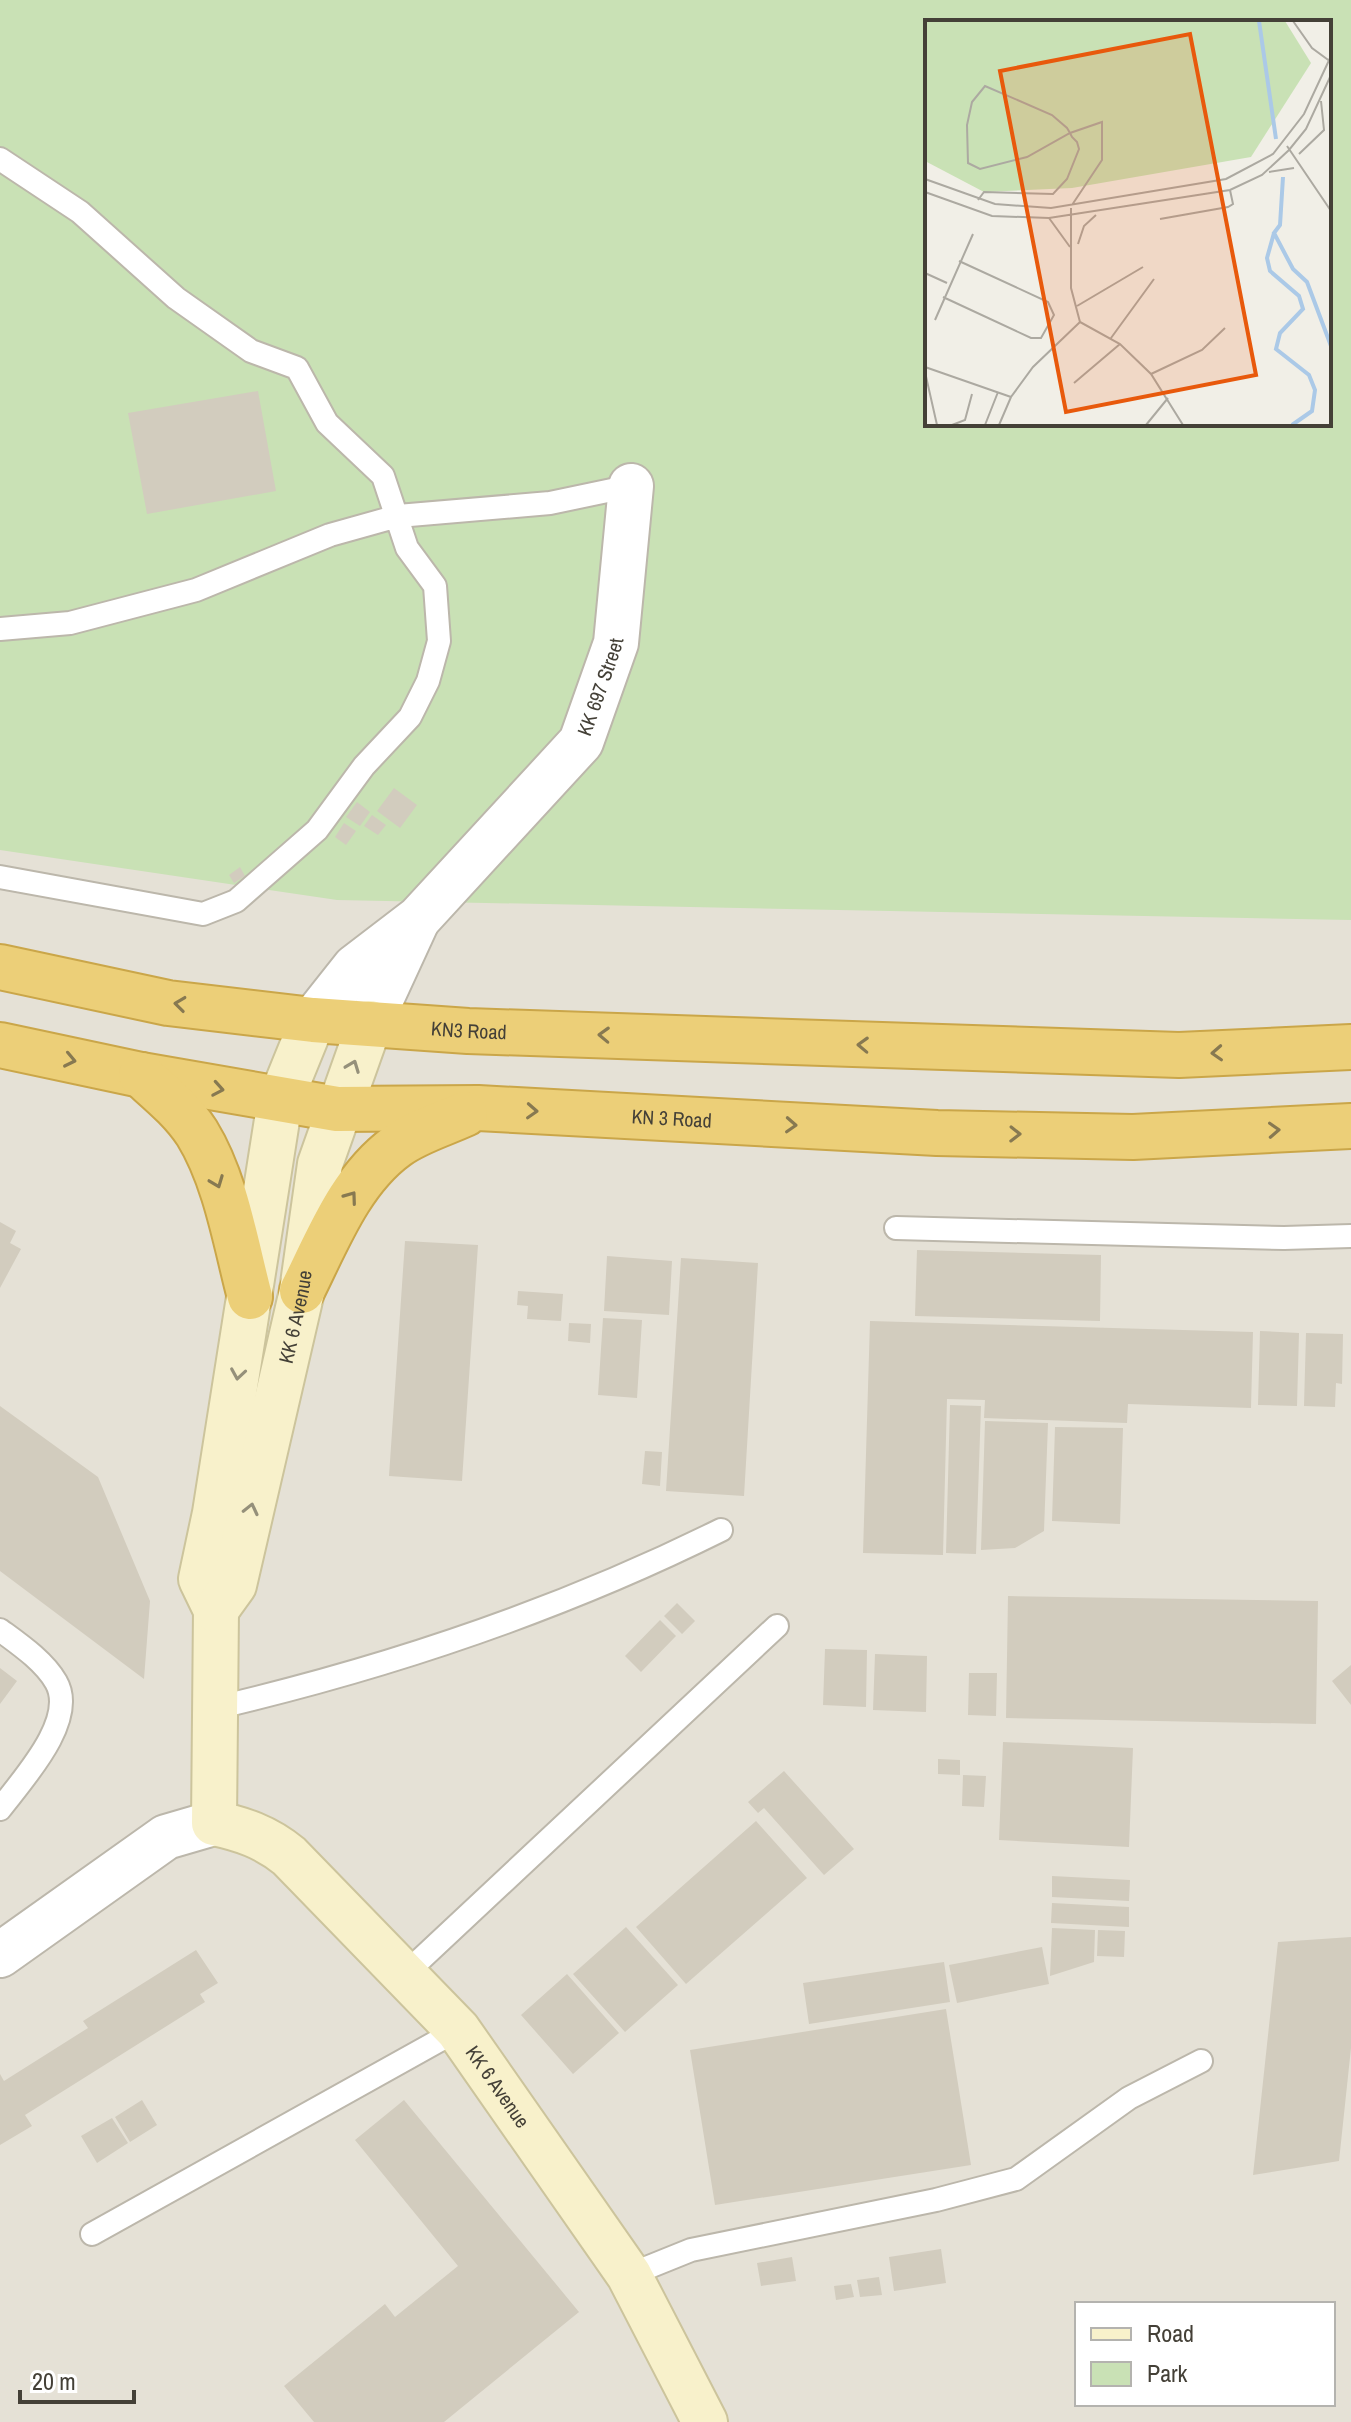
<svg xmlns="http://www.w3.org/2000/svg" width="1351" height="2422" font-family="'Archivo Narrow',sans-serif">
	<rect width="100%" height="100%" fill="#f1efe7"/>
	<path fill="#e5e1d6" fill-rule="evenodd" d="M0,0H1351V2422H0ZM927,22H1329V424H927ZM1077,2304H1333V2404H1077Z"/>
	<path fill="#c9e1b5" fill-rule="evenodd" d="M0,0H1351V920L337,900L0,850ZM927,22H1329V424H927Z"/>
	<path fill="#d2ccbe" d="M258,391L276,491L147,514L128,413Z
		M394,788L417,805L400,828L377,811Z
		M357,802L370,812L360,826L346,817Z
		M372,815L386,825L378,835L364,826Z
		M344,823L356,831L346,845L335,837Z
		M240,867L245,876L234,883L229,875Z
		M0,1222L16,1231L10,1243L21,1249L0,1288Z
		M405,1241L478,1245L462,1481L389,1476Z
		M917,1250L1101,1255L1100,1321L915,1316Z
		M607,1256L672,1261L669,1315L604,1311Z
		M681,1258L758,1263L744,1496L666,1491Z
		M518,1291L563,1294L561,1321L527,1319L528,1306L517,1305Z
		M603,1318L642,1320L637,1398L598,1395Z
		M870,1321L1253,1332L1251,1408L1128,1404L1127,1423L984,1418L985,1400L947,1399L943,1555L863,1553Z
		M569,1323L591,1324L590,1343L568,1341Z
		M1260,1331L1299,1333L1297,1406L1258,1405Z
		M1306,1333L1343,1334L1342,1384L1336,1383L1335,1407L1304,1406Z
		M950,1405L981,1406L976,1554L946,1553Z
		M0,1406L98,1477L150,1601L144,1679L0,1571Z
		M985,1421L1048,1423L1044,1531L1015,1548L981,1550Z
		M1055,1427L1123,1428L1120,1524L1052,1521Z
		M645,1451L662,1452L660,1486L642,1484Z
		M1008,1596L1318,1601L1316,1724L1006,1718Z
		M677,1603L695,1621L682,1634L664,1616Z
		M660,1620L676,1636L641,1672L625,1656Z
		M825,1649L867,1650L866,1707L823,1705Z
		M875,1654L927,1656L926,1712L873,1710Z
		M1351,1665V1705L1332,1681Z
		M0,1668L17,1681L0,1704Z
		M969,1673H997L996,1716L968,1715Z
		M1003,1742L1133,1748L1129,1847L999,1840Z
		M938,1759L960,1760V1775L938,1774Z
		M784,1771L854,1849L824,1875L764,1808L758,1813L748,1802Z
		M963,1775L986,1776L984,1807L962,1806Z
		M756,1821L807,1878L686,1984L636,1927Z
		M1052,1876L1130,1880L1129,1901L1052,1897Z
		M1052,1903L1129,1907V1927L1051,1923Z
		M626,1927L678,1985L625,2032L573,1974Z
		M1052,1928L1095,1930L1094,1962L1050,1976Z
		M1098,1930L1125,1931L1124,1957L1097,1956Z
		M1351,1937V2048L1339,2161L1253,2175L1278,1942Z
		M1042,1947L1049,1984L957,2003L949,1965Z
		M196,1950L218,1983L200,1994L205,2002L25,2115L32,2126L0,2145V2074L4,2081L88,2028L83,2021Z
		M944,1962L950,2002L809,2024L803,1983Z
		M567,1974L619,2033L573,2074L521,2015Z
		M946,2009L971,2165L715,2205L690,2050Z
		M142,2100L157,2125L130,2142L115,2117Z
		M404,2100L579,2312L444,2422H314L284,2386L385,2304L395,2317L458,2266L355,2140Z
		M112,2118L128,2143L97,2163L81,2136Z
		M941,2249L946,2283L894,2291L889,2257Z
		M792,2257L796,2281L761,2286L757,2263Z
		M879,2277L882,2295L860,2297L857,2280Z
		M851,2284L854,2297L836,2300L834,2286Z"/>
	<g fill="none" stroke-linecap="round" stroke-linejoin="round">
		<g stroke="#bcb7ab" stroke-width="26">
			<path id="lane" d="M0,159L80,212L176,298L251,351L297,368L327,423L383,476L407,548L435,586L439,641L428,681L410,717L364,766L317,830L236,901L203,914L0,877
				M0,629L70,623L196,590L330,535L398,516L550,503L631,486
				M896,1228L1284,1238L1351,1236
				M0,1630C19,1644 44,1661 56,1682C78,1720 22,1780 0,1809
				M215,1708C390,1667 560,1610 721,1530
				M405,1974L777,1626
				M92,2234L458,2030
				M629,2275L691,2250L936,2200L1016,2179L1129,2098L1201,2061"/>
		</g>
		<g stroke="#bcb7ab" stroke-width="48">
			<g id="street">
				<path id="s1" d="M313,1020L355,967L419,918L581,742L616,643L631,486"/>
				<path d="M370,1023L416,923"/>
				<path d="M0,1955L166,1837L214,1823"/>
			</g>
		</g>
		<g stroke="#ccc49c" stroke-width="48">
			<g id="secondary">
				<path id="s2" d="M313,1020L280,1101L215,1513L201,1579L216,1610L214,1823C242,1829 266,1837 289,1856L458,2030L629,2275L705,2422"/>
				<path id="s3" d="M216,1610L234,1585L302,1291L320,1164L370,1023"/>
			</g>
		</g>
		<g stroke="#caa649" stroke-width="48">
			<g id="highway">
				<path id="s4" d="M0,967L168,1003L313,1020L468,1031L1179,1055L1351,1047"/>
				<path id="s5" d="M0,1045L141,1075L337,1109L478,1108L937,1133L1133,1137L1351,1126"/>
				<path d="M141,1075C161,1093 182,1110 197,1133C226,1180 236,1244 250,1297"/>
				<path d="M302,1291C327,1241 350,1180 397,1146C416,1132 443,1124 465,1114"/>
			</g>
		</g>
		<use href="#lane" stroke="#fff" stroke-width="22"/>
		<use href="#street" stroke="#fff" stroke-width="44"/>
		<use href="#secondary" stroke="#f8f1cb" stroke-width="44"/>
		<use href="#highway" stroke="#eccf78" stroke-width="44"/>
	</g>
	<defs><path id="oneway-chevron" d="M-2-3.5L2.5 0L-2 3.5" fill="none" stroke-width="1.6" stroke-linecap="round" stroke-linejoin="round" transform="scale(2)"/></defs>
	<g stroke="#877951">
		<use href="#oneway-chevron" transform="translate(180 1004) rotate(-173)"/>
		<use href="#oneway-chevron" transform="translate(604 1035) rotate(-178)"/>
		<use href="#oneway-chevron" transform="translate(863 1045) rotate(-178)"/>
		<use href="#oneway-chevron" transform="translate(1217 1053) rotate(177)"/>
		<use href="#oneway-chevron" transform="translate(70 1060) rotate(12)"/>
		<use href="#oneway-chevron" transform="translate(218 1089) rotate(10)"/>
		<use href="#oneway-chevron" transform="translate(532 1111) rotate(3)"/>
		<use href="#oneway-chevron" transform="translate(791 1125) rotate(3)"/>
		<use href="#oneway-chevron" transform="translate(1274 1130) rotate(-3)"/>
		<use href="#oneway-chevron" transform="translate(1015 1134) rotate(1)"/>
		<use href="#oneway-chevron" transform="translate(217 1182) rotate(69)"/>
		<use href="#oneway-chevron" transform="translate(351 1197) rotate(-54)"/>
	</g>
	<g stroke="#95907a">
		<use href="#oneway-chevron" transform="translate(353 1066) rotate(-69)"/>
		<use href="#oneway-chevron" transform="translate(238 1374) rotate(99)"/>
		<use href="#oneway-chevron" transform="translate(251 1509) rotate(-77)"/>
	</g>
	<g text-anchor="middle" stroke-width="8" stroke-linejoin="round" paint-order="stroke">
		<g font-size="20" fill="#444037" stroke="#fff">
			<text dy="7" stroke="none"><textPath href="#s1" startOffset="446">KK 697 Street</textPath></text>
			<text dy="7" stroke="none"><textPath href="#s4" startOffset="474">KN3 Road</textPath></text>
			<text dy="7" stroke="none"><textPath href="#s5" startOffset="678">KN 3 Road</textPath></text>
			<text dy="7" stroke="none"><textPath href="#s3" startOffset="306">KK 6 Avenue</textPath></text>
			<text dy="7" stroke="none"><textPath href="#s2" startOffset="1214">KK 6 Avenue</textPath></text>
		</g>
	</g>
	<g transform="translate(925 20)">
		<rect width="406" height="406" fill="#f1efe7"/>
		<path d="M0,1H360L386,43L326,137L147,168L59,172L0,141Z" fill="#c9e1b5"/>
		<path fill="none" stroke="#abc9e7" stroke-width="4" d="M334,1L351,119M358,157L355,205L349,213L368,249L382,262L406,326M349,213L342,238L345,251L374,276L378,289L355,313L351,329L384,355L390,370L387,391L367,405"/>
		<path fill="none" stroke="#aca9a1" stroke-width="2" d="M368,1L387,28L406,42M362,126L406,191M374,134L399,110L396,81M344,152L369,148M0,159L70,184L126,188L301,159L348,134L379,94L406,36M0,172L67,196L124,198L305,170L337,155L364,130L381,109L406,55M53,180L59,172L128,174L142,159L154,129L152,122L147,117L145,113L142,108L127,95L60,66L47,82L42,105L43,143L55,149L102,137L145,113L177,102V140L147,185M146,188V268L155,302L195,324L226,354L258,405M124,198L145,227M235,199L303,187L308,184L305,170M153,224L159,206L171,195M0,253L22,263M18,277L106,318H116L129,295L123,282L34,241M152,286L218,247M10,300L48,214M186,318L229,259M0,347L86,377M0,352L12,405M226,354L277,330L300,308M149,363L195,324M27,405L40,400L47,374M60,405L73,372M74,405L86,377L108,347L155,302M221,405L243,378"/>
		<path fill="#e8590c" fill-opacity="0.15" stroke="#e8590c" stroke-width="4" d="M265,14L331,355L141,392L75,51Z"/>
		<rect width="406" height="406" fill="none" stroke="#444037" stroke-width="4"/>
	</g>
	<rect x="1075" y="2302" width="260" height="104" fill="#ffffff" stroke="#b4b3af" stroke-width="2"/>
	<rect x="1091" y="2328" width="40" height="12" fill="#f8f1cb" stroke="#b4b3af" stroke-width="2"/>
	<text x="1147" y="2342" font-size="24" fill="#444037">Road</text>
	<rect x="1091" y="2362" width="40" height="24" fill="#c9e1b5" stroke="#b4b3af" stroke-width="2"/>
	<text x="1147" y="2382" font-size="24" fill="#444037">Park</text>
	<path d="M20 2390v12h114v-12" fill="none" stroke="#444037" stroke-width="4"/>
	<text x="32" y="2390" font-size="24" fill="#444037" stroke="#ffffff" stroke-width="6" paint-order="stroke">20 m</text>
</svg>
